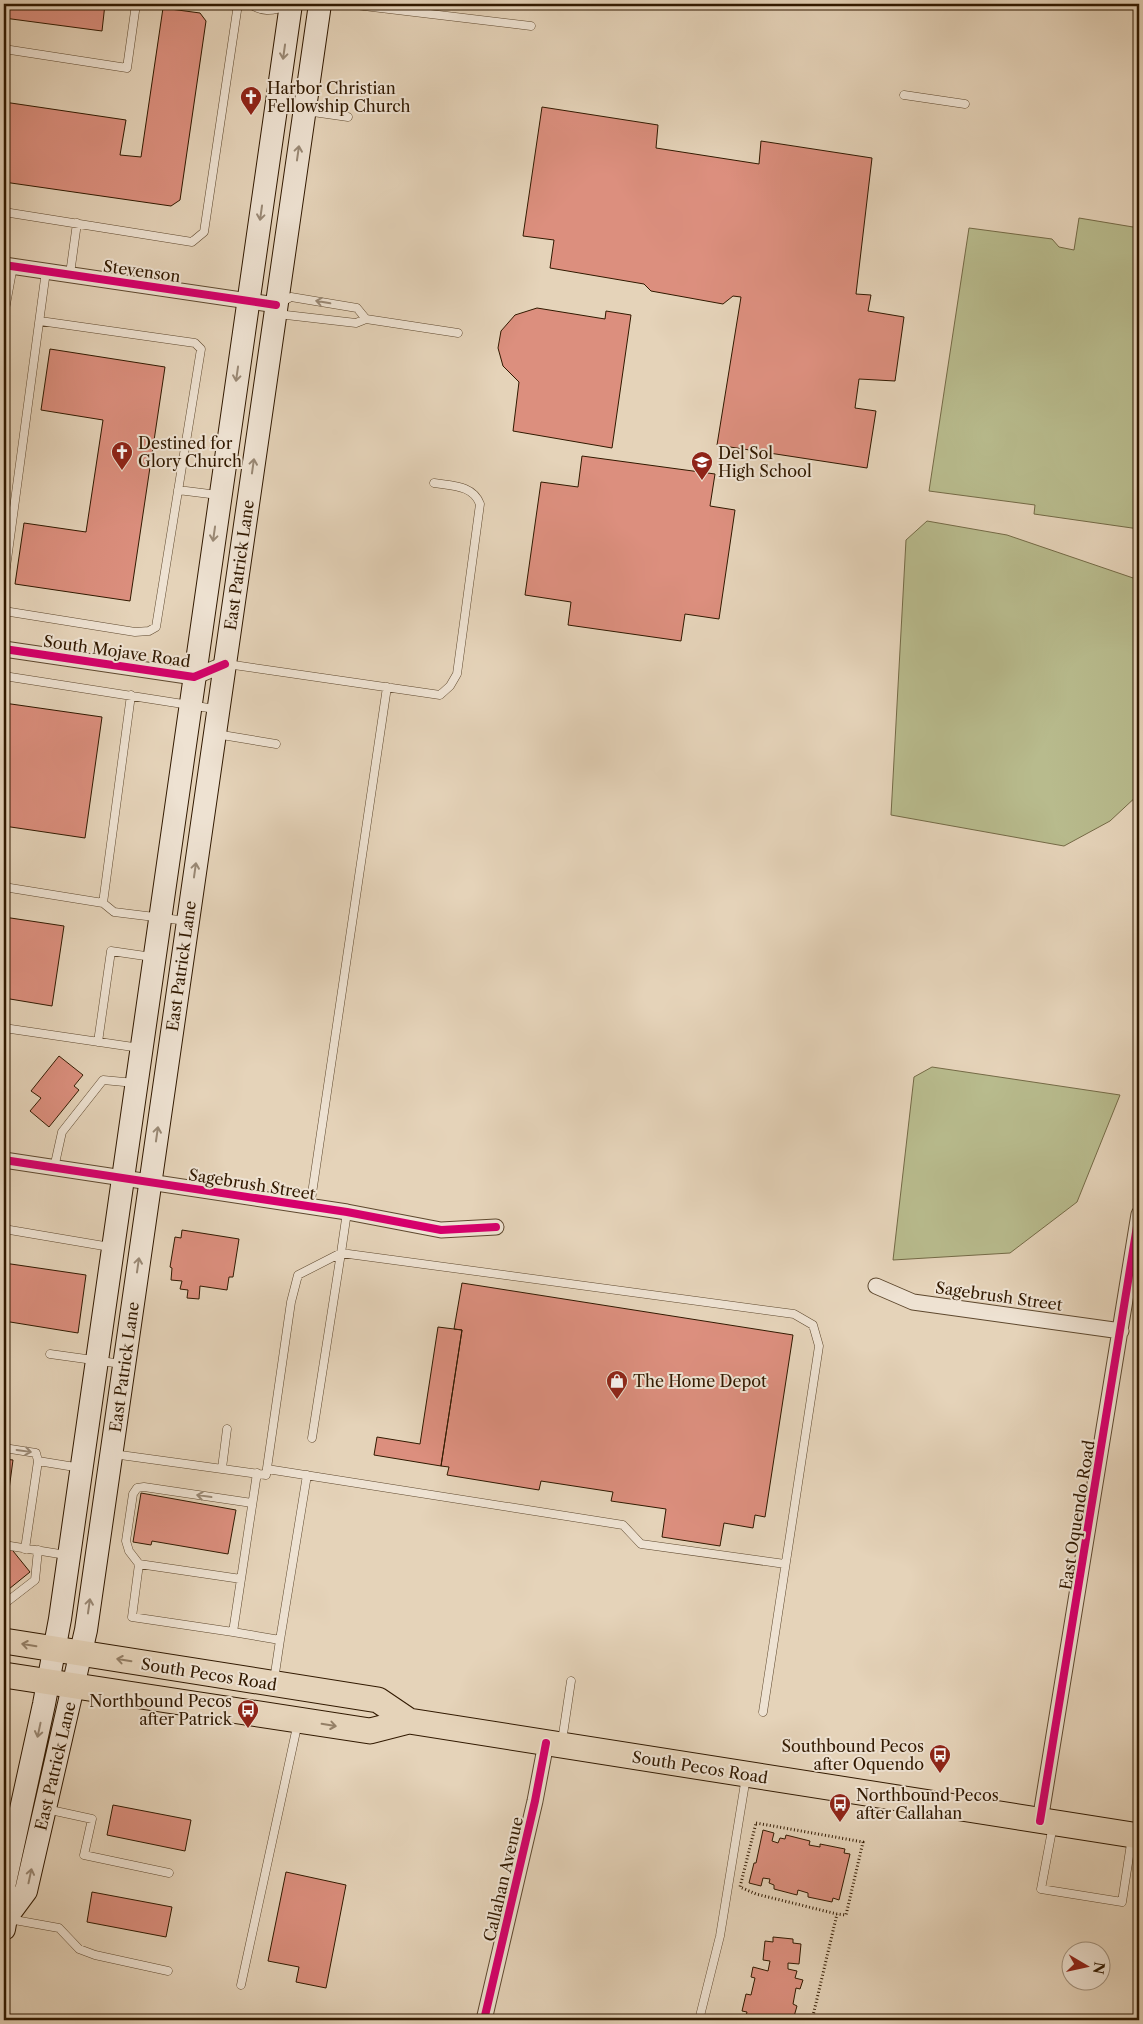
<svg xmlns="http://www.w3.org/2000/svg" width="1143" height="2024" font-family="'Libre Caslon Text',serif">
	<rect width="100%" height="100%" fill="#e5d3b9"/>
	<filter id="stains"><feTurbulence type="fractalNoise" baseFrequency=".004" numOctaves="4"/><feColorMatrix values="0 0 0 0 .2 0 0 0 0 .09 0 0 0 0 .02 0 0 0 .5 -.17"/></filter>
	<radialGradient id="worn" r=".72"><stop offset=".6" stop-color="#630" stop-opacity="0"/><stop offset="1" stop-color="#630" stop-opacity=".3"/></radialGradient>
	<path fill="#b8bb8d" stroke="#746a46" d="M1079,218L1139,228V529L1034,514L1035,505L929,491L969,228L1052,239L1059,247L1074,250Z
		M927,521L1007,535L1139,580V794L1110,821L1064,846L891,815L906,540Z
		M932,1067L1120,1095L1077,1202L1010,1253L893,1260L914,1077Z"/>
	<path fill="#dc8f7e" stroke="#311900" d="M4,4H105L102,31L4,18Z
		M163,8L200,13L206,21L180,200L171,206L4,182V102L126,120L120,155L141,157Z
		M542,107L658,125L656,148L759,164L761,141L872,158L856,294L871,295L868,311L904,317L895,381L859,379L855,408L876,411L867,468L717,445L741,297L733,296L723,304L651,291L644,284L550,268L554,240L523,236Z
		M537,308L605,319L606,311L631,315L612,448L513,431L519,382L503,366L498,348L501,331L515,315Z
		M50,349L165,367L130,601L15,584L24,523L86,532L103,420L41,410Z
		M582,456L715,474L710,506L735,510L719,619L685,614L681,641L568,625L571,602L525,595L541,482L578,487Z
		M4,703L102,717L85,838L4,826Z
		M4,917L64,926L52,1006L4,998Z
		M59,1056L83,1075L74,1086L79,1090L49,1127L30,1111L41,1098L31,1091Z
		M182,1230L239,1239L233,1277H229L227,1290L200,1286L199,1299L187,1298L188,1290L180,1289L182,1281L171,1280L172,1268L170,1267L175,1237L181,1238Z
		M4,1263L86,1275L78,1333L4,1321Z
		M462,1283L793,1335L765,1517L755,1515L753,1528L724,1523L720,1546L662,1537L666,1509L611,1501L613,1492L541,1481L539,1490L447,1475L449,1467L441,1466L462,1330L454,1329Z
		M438,1327L462,1330L441,1466L374,1455L377,1437L420,1444Z
		M4,1459L13,1460L4,1527Z
		M141,1493L236,1510L228,1554L152,1541L151,1545L133,1542Z
		M9,1546L30,1572L4,1593V1550Z
		M113,1805L191,1820L185,1851L107,1835Z
		M763,1830L774,1833L772,1841L778,1843L780,1838L785,1839L786,1835L810,1841L809,1845L820,1847V1844L845,1849L844,1853L850,1854L839,1900L833,1898L832,1902L808,1897V1893L798,1890L797,1895L774,1889V1885L769,1883L770,1879L763,1878L761,1886L749,1883L754,1863H756Z
		M286,1872L346,1885L326,1988L296,1982L299,1967L268,1961Z
		M92,1892L172,1907L166,1937L87,1922Z
		M773,1937L793,1939V1943L801,1944L799,1964L788,1963V1969L797,1971L795,1978L803,1980L800,1989L796,1988L793,2004L797,2006L793,2020H740H745L747,2012L742,2011L746,1994L751,1995L755,1978L751,1977L753,1967L768,1971L770,1961L763,1960L765,1941L773,1942Z"/>
	<g fill="none" stroke-linecap="round" stroke-linejoin="round">
		<g stroke="#5e482e" stroke-width="9">
			<path id="lane" d="M250,4C263,13 274,11 288,5
				M347,4L531,26
				M4,49L127,68L136,4
				M904,95L965,104
				M306,111L348,117
				M4,212L192,242L204,232L238,4
				M70,274L77,223
				M280,303L291,297L357,308L366,319
				M280,310L286,315L356,323L366,319L458,333
				M4,315L13,266
				M178,490L218,495
				M4,582L46,271
				M4,611L135,632L149,631L156,627L201,349L195,343L40,321
				M227,664L440,695L450,686L457,674L480,504C473,485 452,486 434,483
				M4,676L215,709
				M216,734L276,744
				M4,887L103,903L131,695
				M103,903L114,912L187,921
				M4,1028L140,1048
				M98,1042L111,951L152,957
				M54,1168L62,1132L103,1080L135,1083
				M310,1207L387,687
				M347,1212L341,1253L794,1314L813,1325L819,1346L763,1712
				M4,1229L110,1247
				M50,1354L122,1364
				M4,1448L36,1453L38,1461L25,1549
				M113,1454L266,1475L291,1302L298,1275L341,1253L312,1438
				M38,1461L81,1468
				M222,1468L227,1429
				M267,1469L623,1525L641,1544L785,1564
				M4,1545L66,1555
				M139,1564L129,1551L126,1541L133,1494L137,1488L144,1487L252,1503
				M241,1579L139,1564L132,1617L233,1632C241,1579 249,1526 257,1473
				M4,1604L35,1580L38,1550
				M233,1632L280,1640L307,1475
				M274,1680L280,1640
				M562,1741L571,1681
				M46,1809L92,1819L84,1855L169,1873
				M1053,1825L1041,1889L1122,1902L1132,1837
				M9,1919L59,1928L79,1949L95,1955L168,1971
				M241,1985L298,1722
				M699,2020L720,1936L746,1777"/>
		</g>
		<g stroke="#5e482e" stroke-width="17">
			<path id="street" d="M4,265L276,305
				M4,649L194,677L225,664
				M4,1160L347,1212L441,1230L496,1227
				M876,1286L913,1302L1121,1331
				M1040,1821L1139,1214
				M484,2020L535,1801L546,1743"/>
		</g>
		<g stroke="#311900" stroke-width="24">
			<path id="secondary" d="M6,1918L26,1891L86,1630L320,4
				M4,1929L6,1918L4,1887L44,1704L60,1619L291,4"/>
		</g>
		<g stroke="#311900" stroke-width="27">
			<path id="primary" d="M4,1641L378,1700L409,1721
				M4,1675L370,1731L409,1721L1139,1836"/>
		</g>
		<path stroke="#311900" stroke-width="3" stroke-dasharray="1 2.5" stroke-linecap="butt" d="M756,1823L863,1842L846,1915L837,1914L756,1894L740,1887Z
			M812,2020L837,1914"/>
		<use href="#lane" stroke="#eee2d2" stroke-width="8"/>
		<use href="#street" stroke="#eee2d2" stroke-width="15"/>
		<use href="#secondary" stroke="#eee2d2" stroke-width="22"/>
		<use href="#primary" stroke="#e5d3b9" stroke-width="25"/>
		<g stroke="#eee2d2" stroke-width="11">
			<path id="cycleway" d="M4,265L276,305
				M4,649L194,677L225,664
				M4,1160L347,1212L441,1230L496,1227
				M1040,1821L1139,1214
				M484,2020L535,1801L546,1743"/>
		</g>
		<use href="#cycleway" stroke="#d6006c" stroke-width="8"/>
	</g>
	<defs><path id="oneway-shaft" d="M-6 0H5M1.5-3L5.5 0L1.5 3" fill="none" stroke-width="1.6" stroke-linecap="round" stroke-linejoin="round" transform="scale(1.25)"/></defs>
	<g stroke="#998874">
		<use href="#oneway-shaft" transform="translate(284 52) rotate(98)"/>
		<use href="#oneway-shaft" transform="translate(298 153) rotate(-82)"/>
		<use href="#oneway-shaft" transform="translate(261 213) rotate(98)"/>
		<use href="#oneway-shaft" transform="translate(323 302) rotate(-170)"/>
		<use href="#oneway-shaft" transform="translate(237 374) rotate(98)"/>
		<use href="#oneway-shaft" transform="translate(253 466) rotate(-82)"/>
		<use href="#oneway-shaft" transform="translate(214 534) rotate(98)"/>
		<use href="#oneway-shaft" transform="translate(195 870) rotate(-82)"/>
		<use href="#oneway-shaft" transform="translate(157 1134) rotate(-82)"/>
		<use href="#oneway-shaft" transform="translate(138 1265) rotate(-82)"/>
		<use href="#oneway-shaft" transform="translate(24 1451) rotate(8)"/>
		<use href="#oneway-shaft" transform="translate(204 1496) rotate(-172)"/>
		<use href="#oneway-shaft" transform="translate(89 1606) rotate(-82)"/>
		<use href="#oneway-shaft" transform="translate(39 1730) rotate(102)"/>
		<use href="#oneway-shaft" transform="translate(30 1876) rotate(-78)"/>
	</g>
	<g stroke="#947f66">
		<use href="#oneway-shaft" transform="translate(29 1645) rotate(-171)"/>
		<use href="#oneway-shaft" transform="translate(124 1660) rotate(-171)"/>
		<use href="#oneway-shaft" transform="translate(329 1725) rotate(9)"/>
	</g>
	<defs>
		<g id="church-pin" transform="scale(1.125)"><path d="M0 17L-7.5 6A9.5 9.5 0 1 1 7.5 6Z" fill="#8f2418" stroke="#eee2d2"/><path d="M-1.2-6h2.4v3.5h3.3v2.4h-3.3V6h-2.4V-.1h-3.3v-2.4h3.3Z" fill="#fff"/></g>
		<g id="school-pin" transform="scale(1.125)"><path d="M0 17L-7.5 6A9.5 9.5 0 1 1 7.5 6Z" fill="#8f2418" stroke="#eee2d2"/><path d="M0-5L7-2L0 1L-7-2ZM-4 1L0 2.5L4 1V4Q0 6-4 4Z" fill="#fff"/></g>
		<g id="shop-pin" transform="scale(1.125)"><path d="M0 17L-7.5 6A9.5 9.5 0 1 1 7.5 6Z" fill="#8f2418" stroke="#eee2d2"/><path d="M-5-2.5h2.3a2.7 3.5 0 0 1 5.4 0H5L5.5 6h-11ZM-1.5-2.5h3a1.5 2.3 0 0 0-3 0Z" fill="#fff"/></g>
		<g id="bus-pin" transform="scale(1.125)"><path d="M0 17L-7.5 6A9.5 9.5 0 1 1 7.5 6Z" fill="#8f2418" stroke="#eee2d2"/><path d="M-5-6H5V4H4V6H2V4H-2V6H-4V4H-5ZM-3.5-4V0h7V-4ZM-3.5 1.2v1.5H-2V1.2ZM2 1.2v1.5H3.5V1.2Z" fill="#fff"/></g>
	</defs>
	<g fill-rule="evenodd">
		<use href="#church-pin" x="251" y="97"/>
		<use href="#church-pin" x="122" y="452"/>
		<use href="#school-pin" x="702" y="462"/>
		<use href="#shop-pin" x="617" y="1381"/>
		<use href="#bus-pin" x="248" y="1710"/>
		<use href="#bus-pin" x="940" y="1755"/>
		<use href="#bus-pin" x="840" y="1804"/>
	</g>
	<g text-anchor="middle" stroke-width="4" stroke-linejoin="round" paint-order="stroke">
		<g font-size="16" fill="#311900" stroke="#eee2d2" text-anchor="start">
			<text x="267" y="94">Harbor Christian<tspan x="267" dy="18">Fellowship Church</tspan></text>
			<text x="138" y="449">Destined for<tspan x="138" dy="18">Glory Church</tspan></text>
			<text x="718" y="459">Del Sol<tspan x="718" dy="18">High School</tspan></text>
			<text x="633" y="1387">The Home Depot</text>
			<text x="232" y="1707" text-anchor="end">Northbound Pecos<tspan x="232" dy="18">after Patrick</tspan></text>
			<text x="924" y="1752" text-anchor="end">Southbound Pecos<tspan x="924" dy="18">after Oquendo</tspan></text>
			<text x="856" y="1801">Northbound Pecos<tspan x="856" dy="18">after Callahan</tspan></text>
		</g>
		<g font-size="16" fill="#311900" stroke="#eee2d2">
			<text transform="translate(142 271) rotate(8)" y="6">Stevenson</text>
			<text transform="translate(239 565) rotate(-82)" y="6">East Patrick Lane</text>
			<text transform="translate(117 651) rotate(8)" y="6">South Mojave Road</text>
			<text transform="translate(181 966) rotate(-82)" y="6">East Patrick Lane</text>
			<text transform="translate(252 1184) rotate(9)" y="6">Sagebrush Street</text>
			<text transform="translate(999 1296) rotate(8)" y="6">Sagebrush Street</text>
			<text transform="translate(124 1367) rotate(-82)" y="6">East Patrick Lane</text>
			<text transform="translate(1077 1515) rotate(-81)" y="6">East Oquendo Road</text>
			<text transform="translate(209 1674) rotate(9)" y="6">South Pecos Road</text>
			<text transform="translate(55 1766) rotate(-77)" y="6">East Patrick Lane</text>
			<text transform="translate(700 1767) rotate(9)" y="6">South Pecos Road</text>
			<text transform="translate(503 1879) rotate(-77)" y="6">Callahan Avenue</text>
		</g>
	</g>
	<rect width="1143" height="2024" fill="none" stroke="#e5d3b9" stroke-width="20"/>
	<rect x="5" y="5" width="1133" height="2014" fill="none" stroke="#311900" stroke-width="2.5"/>
	<rect x="10" y="10" width="1123" height="2004" fill="none" stroke="#311900"/>
	<g transform="translate(1086 1966) rotate(99)"><circle r="24" fill="#eee2d2" stroke="#a2927e"/>
	<path d="M0-4L9 19L0 12L-9 19Z" fill="#8f2418"/>
	<text y="-8" font-size="14" font-weight="bold" text-anchor="middle" fill="#311900">N</text>
	</g>
	<rect width="100%" height="100%" filter="url(#stains)"/>
	<rect width="100%" height="100%" fill="url(#worn)"/>
</svg>
